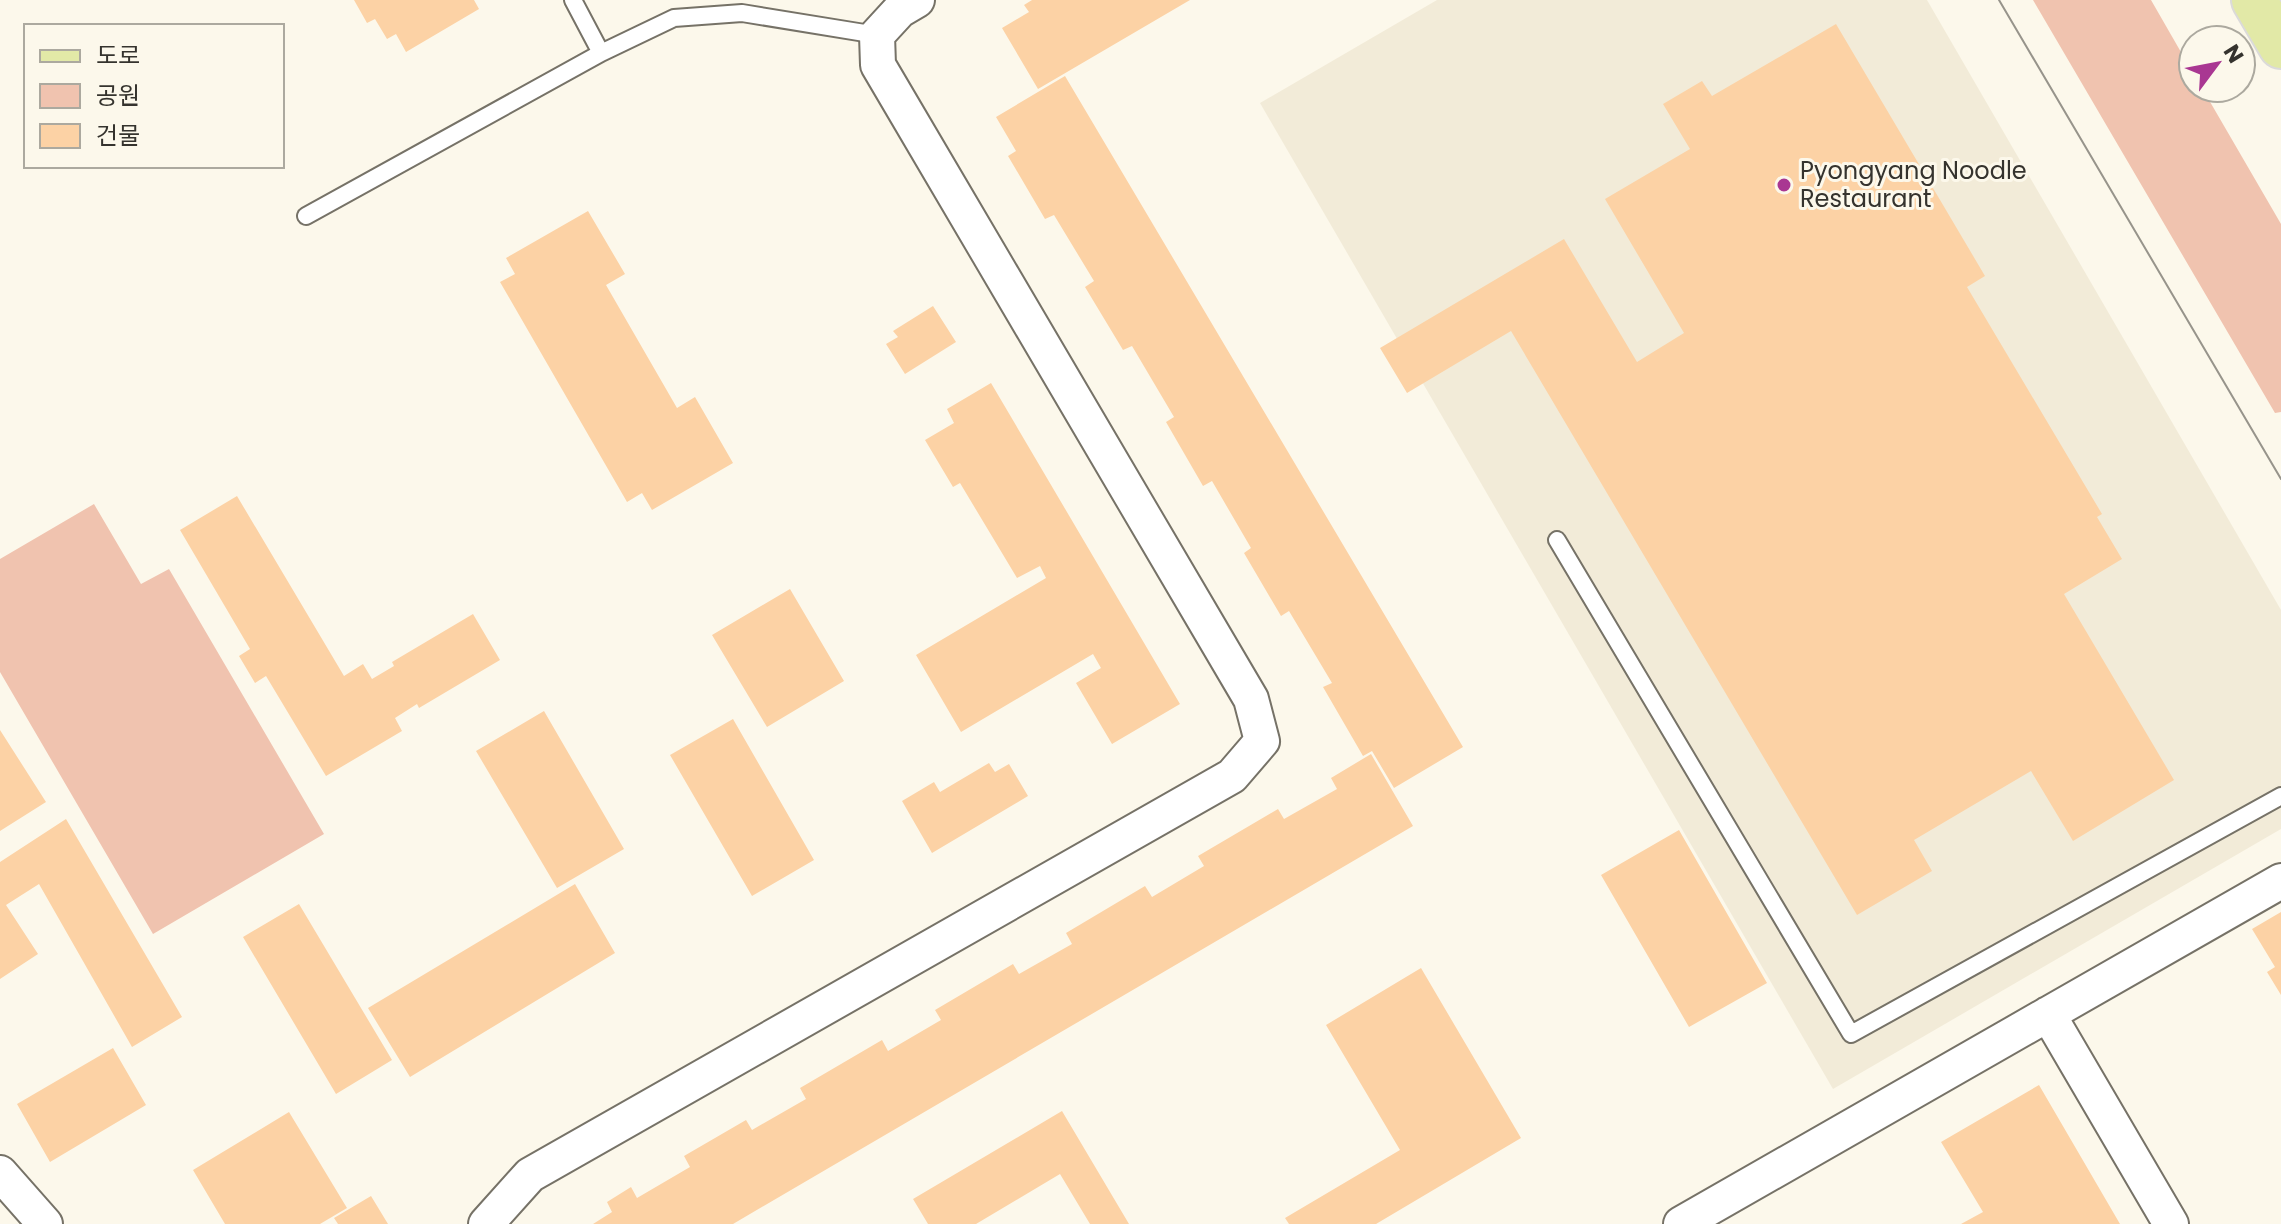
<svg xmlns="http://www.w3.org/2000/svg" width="2281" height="1224" font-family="Poppins,'Noto Sans KR',sans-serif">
	<rect width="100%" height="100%" fill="#fcf8eb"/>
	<path fill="#f2ebd8" d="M1437,0H1927L2281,610V829L1833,1089L1260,103Z"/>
	<path fill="#f0c3af" d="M2033,0H2151L2193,73V88H2202L2281,224V412L2275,413Z
		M94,504L141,584L169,569L324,834L153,934L0,672V559Z"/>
	<path fill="#fcd2a5" d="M354,0H474L479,9L406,52L396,34L387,39L375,19L367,23Z
		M1032,0H1190L1038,89L1002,28L1029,12L1024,5Z
		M1836,24L1985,276L1967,287L2102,514L2097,517L2122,559L2064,594L2174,780L2073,841L2031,771L1914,840L1932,871L1857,915L1511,331L1407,393L1380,348L1564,239L1637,362L1684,333L1605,199L1690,149L1663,104L1702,81L1712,96Z
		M1065,76L1463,747L1394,788L1372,751L1363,756L1323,687L1332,683L1289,611L1281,616L1244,553L1251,548L1212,481L1203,486L1166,422L1174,417L1132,346L1123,350L1085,287L1094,281L1054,215L1045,219L1008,156L1016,151L996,117Z
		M588,211L625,274L606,285L677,408L695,397L733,463L652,510L642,493L627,502L500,282L515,274L506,258Z
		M933,306L956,342L905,374L886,344L898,337L893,331Z
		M991,383L1180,704L1112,744L1076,683L1101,668L1093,654L961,732L916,655L1046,578L1040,566L1017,578L960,483L953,487L925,440L954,423L947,409Z
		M237,496L344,676L363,664L372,679L394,666L392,662L473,614L500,660L419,708L417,704L395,718L402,731L326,776L266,676L255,683L239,656L250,649L180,530Z
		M790,589L844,681L767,727L712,635Z
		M544,711L624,849L557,888L476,751Z
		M733,719L814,860L752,896L670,755Z
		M0,730L46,802L0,831Z
		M1371,754L1413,826L733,1224H593L612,1212L607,1202L631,1187L637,1198L690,1167L684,1156L746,1120L752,1130L806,1099L800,1088L882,1040L888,1051L941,1020L935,1010L1013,964L1019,974L1072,944L1066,933L1145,886L1152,897L1204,866L1198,856L1278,809L1284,819L1337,789L1331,778Z
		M989,763L995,772L1009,764L1028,796L932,853L902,801L934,782L940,792Z
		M66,819L182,1017L132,1047L39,884L6,905L38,954L0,979V862Z
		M1679,830L1767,983L1689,1027L1601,875Z
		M575,884L615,953L410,1077L368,1008Z
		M299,904L392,1060L336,1094L243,937Z
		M2281,912V995L2267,972L2275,967L2252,929Z
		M1421,968L1521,1138L1376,1224H1289L1285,1218L1400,1150L1326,1025Z
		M113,1048L146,1105L50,1162L17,1104Z
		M2039,1085L2120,1224H1961L1983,1212L1941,1142Z
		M1062,1111L1129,1224H1090L1060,1174L976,1224H928L913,1199Z
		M289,1112L347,1208L320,1224H225L193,1170Z
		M371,1196L388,1224H338L334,1218Z"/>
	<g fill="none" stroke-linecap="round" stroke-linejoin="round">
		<g stroke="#767267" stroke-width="20">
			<path id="service" d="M573,0L601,53
				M306,216L601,53L674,18L742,13L877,35
				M1557,540L1851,1034L2281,796"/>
		</g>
		<g stroke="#767267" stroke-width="38">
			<path id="minor" d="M2048,1014L2171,1224
				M0,1173L45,1224
				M486,1224L530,1175L1232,776L1262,741L1251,699L878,65L877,35L900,10L917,0
				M1681,1224L2281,881"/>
		</g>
		<g stroke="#dbdad9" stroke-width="48">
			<path id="primary" d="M2254,0L2281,46"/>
		</g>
		<use href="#service" stroke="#fff" stroke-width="16"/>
		<use href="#minor" stroke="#fff" stroke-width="34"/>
		<use href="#primary" stroke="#e2e9a7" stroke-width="44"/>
		<path stroke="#97948b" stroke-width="2" d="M1999,0L2281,479"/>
	</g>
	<circle fill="#a93792" stroke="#fcf8eb" stroke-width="3" cx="1784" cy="185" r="8"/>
	<g text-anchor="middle" stroke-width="6" stroke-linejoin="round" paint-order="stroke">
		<g font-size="24" fill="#35332e" stroke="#fcf8eb" text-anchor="start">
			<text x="1800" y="179">Pyongyang Noodle<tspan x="1800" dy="28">Restaurant</tspan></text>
		</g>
	</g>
	<rect x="24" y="24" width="260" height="144" fill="#fcf8eb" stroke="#aca99f" stroke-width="2"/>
	<rect x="40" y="50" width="40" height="12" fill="#e2e9a7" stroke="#aca99f" stroke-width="2"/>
	<text x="96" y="64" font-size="24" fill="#35332e">도로</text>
	<rect x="40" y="84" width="40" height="24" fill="#f0c3af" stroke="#aca99f" stroke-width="2"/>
	<text x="96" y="104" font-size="24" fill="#35332e">공원</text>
	<rect x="40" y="124" width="40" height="24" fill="#fcd2a5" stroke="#aca99f" stroke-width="2"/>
	<text x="96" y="144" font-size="24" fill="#35332e">건물</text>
	<g transform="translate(2217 64) rotate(58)"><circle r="38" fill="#fcf8eb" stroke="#aca99f" stroke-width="2"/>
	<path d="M0-6L14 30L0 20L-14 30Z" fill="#a93792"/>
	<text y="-12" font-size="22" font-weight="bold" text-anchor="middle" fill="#35332e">N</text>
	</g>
</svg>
